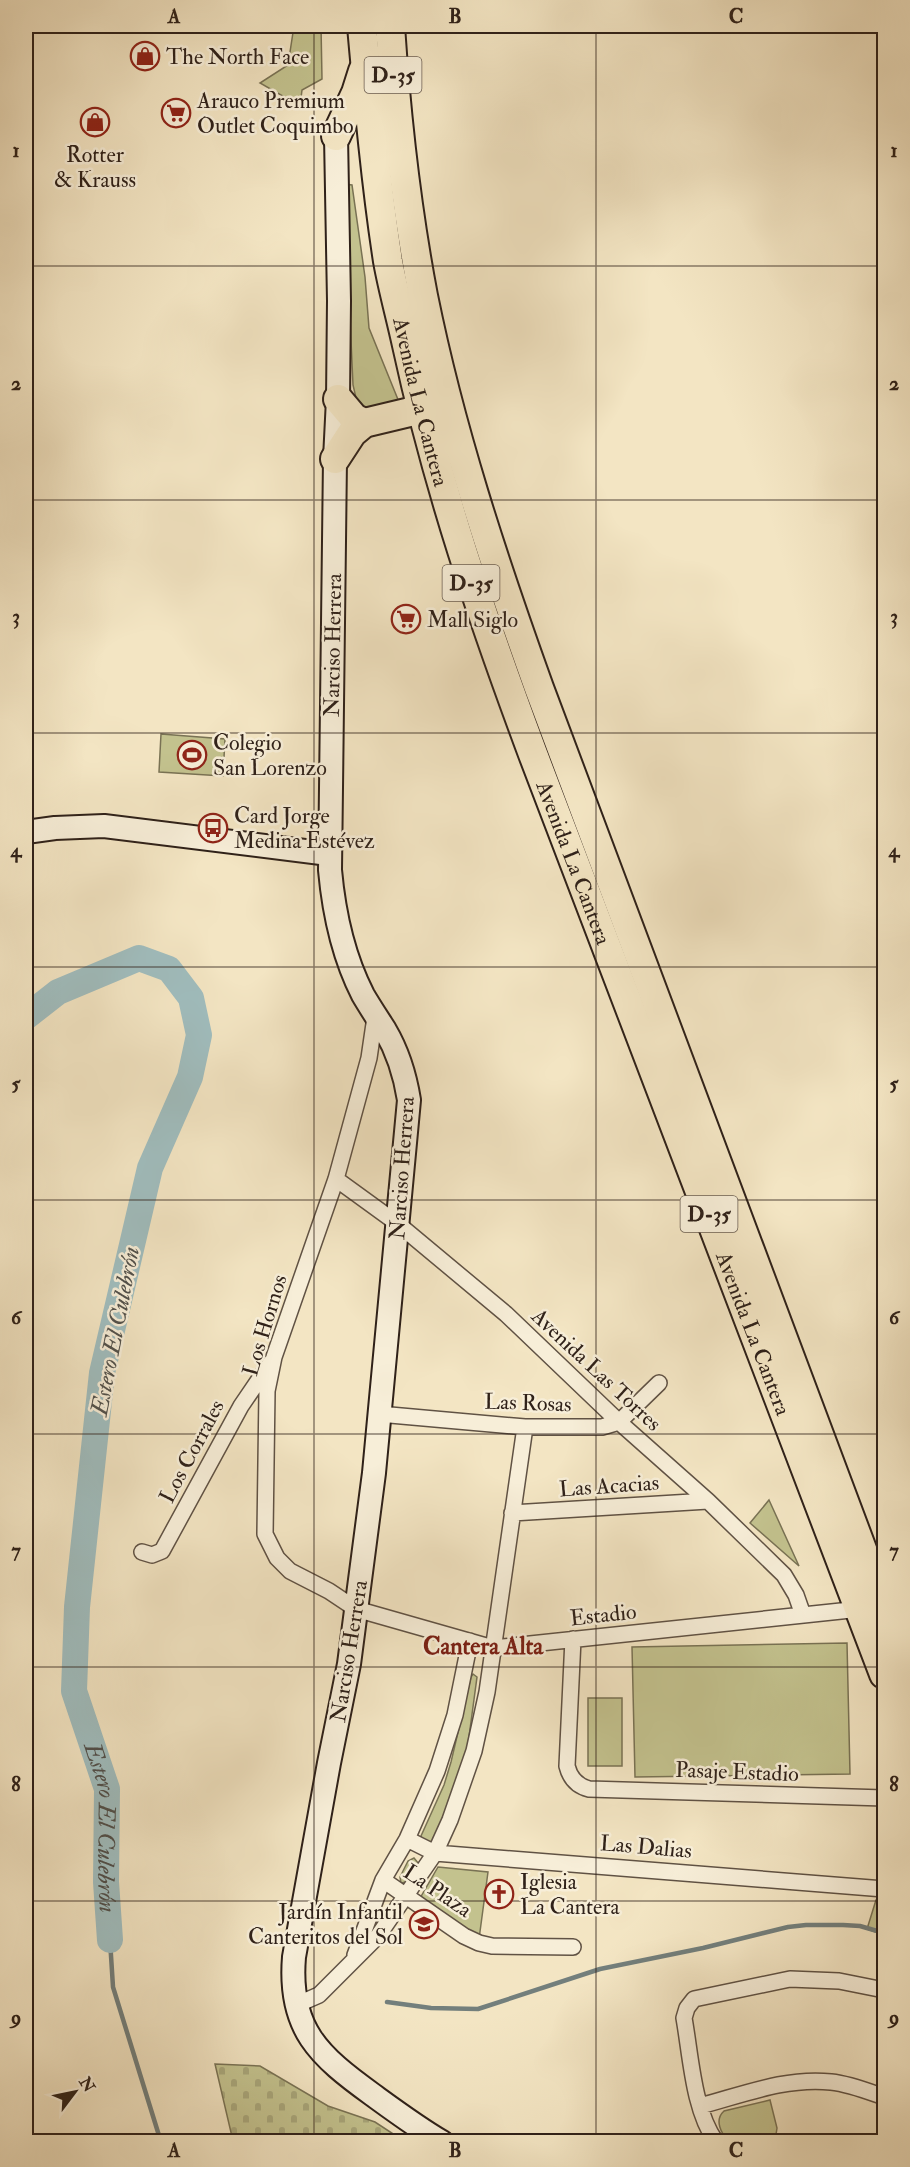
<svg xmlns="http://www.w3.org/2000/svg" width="910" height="2167" font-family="'IM FELL Double Pica',serif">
	<defs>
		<pattern id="cemetery-stones" width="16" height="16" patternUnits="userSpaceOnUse" patternTransform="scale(1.5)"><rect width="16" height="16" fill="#c3c28e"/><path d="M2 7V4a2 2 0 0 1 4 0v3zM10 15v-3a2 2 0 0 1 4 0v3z" fill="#a8a67a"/></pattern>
	</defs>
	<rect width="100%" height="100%" fill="#f3e5c3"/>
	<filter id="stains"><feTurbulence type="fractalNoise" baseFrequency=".00333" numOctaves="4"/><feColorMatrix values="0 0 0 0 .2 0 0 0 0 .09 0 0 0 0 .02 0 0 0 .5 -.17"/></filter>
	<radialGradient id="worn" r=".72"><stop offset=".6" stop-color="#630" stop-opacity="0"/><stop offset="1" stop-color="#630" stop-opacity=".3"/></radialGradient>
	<path fill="#c3c28e" stroke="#797254" stroke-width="1.5" d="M294,26H321L322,79L302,90L300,106L260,83L288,65Z
		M344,184L352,185L365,277L369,328L401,407L360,415L353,385Z
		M161,734L225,739L223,776L159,772Z
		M769,1500L799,1566L750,1523Z
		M847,1643L850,1774L635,1777L632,1647Z
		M473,1674L477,1677L466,1759L432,1845L423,1841L421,1836L444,1785L451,1762L471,1677Z
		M588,1698H622V1766H588Z
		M414,1858L419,1864L406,1882L401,1883L400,1877L408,1861Z
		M438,1867L488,1872L479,1939L419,1900Z
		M876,1900H884V1935L867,1929Z
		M770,2100L777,2128L775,2141L751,2140L729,2141C721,2134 714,2120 724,2111Z"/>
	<path fill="url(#cemetery-stones)" stroke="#797254" stroke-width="1.5" d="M215,2064L260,2066L328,2106L375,2122L404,2141H233Z"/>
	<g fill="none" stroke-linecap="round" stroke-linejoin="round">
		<path stroke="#737f7c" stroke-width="4.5" d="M110,1940L113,1987L161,2142
			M387,2002L431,2008L478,2009L600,1969L703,1948L788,1927L806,1925H843L860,1926L884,1933"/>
		<path stroke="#a0bdbe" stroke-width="26" id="s1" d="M26,1017L58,992L139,958L169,969L191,998L199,1035L190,1077L150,1168L102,1373L77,1607L74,1691L107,1789L106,1882L110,1940"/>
		<g stroke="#605244" stroke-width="18">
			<path id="street" d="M375,1017L369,1058L336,1179L274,1357L267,1391L265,1534L277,1558L290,1571L329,1591L356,1609L493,1648L860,1609
				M336,1179L398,1224L506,1314L619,1422L708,1501L784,1575L796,1595L803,1615
				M379,1414L525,1427H602L619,1422L659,1383
				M512,1513L708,1501
				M142,1552L152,1555L162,1551L241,1406L271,1362
				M573,1639L567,1766C570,1778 577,1786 589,1789L884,1798
				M407,1839L435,1853L884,1889
				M383,1880L464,1936L479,1943L492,1946L573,1947
				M355,1955L383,1880L407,1839L437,1771L455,1715L470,1641
				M296,2005L319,1995L378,1936L435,1853L450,1820L474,1751L487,1692L525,1427
				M700,2106C742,2095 786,2077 831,2082C850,2084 867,2091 884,2097
				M716,2142C693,2109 691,2057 684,2018L687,2008L694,1999L790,1979L839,1981L884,1990"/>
		</g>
		<g stroke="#2f2119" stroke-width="26">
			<path id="secondary" d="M336,136L339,301L338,399L335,459L330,870C334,914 343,956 363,995C370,1007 378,1019 385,1030C398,1052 405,1075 409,1100L374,1473L349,1664L329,1763L294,1957C288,2029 319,2056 373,2095C395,2111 418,2128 442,2142
				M26,832L55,828L104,826L329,854"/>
		</g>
		<g stroke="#2f2119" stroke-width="32">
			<g id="highway">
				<path id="s2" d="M362,26C369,104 376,183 388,261C393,289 401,317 407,345C438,488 482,617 533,754L884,1674"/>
				<path d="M390,26C396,116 406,207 423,296C450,430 493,560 539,688L884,1608"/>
				<path d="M336,136L356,93L363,71"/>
				<path d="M338,399L354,418L364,423"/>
				<path d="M335,459L352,433L364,423L410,412L436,397"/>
			</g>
		</g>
		<use href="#street" stroke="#f7eed8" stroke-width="15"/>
		<use href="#secondary" stroke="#f7eed8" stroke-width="22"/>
		<use href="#highway" stroke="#f3e5c3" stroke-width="28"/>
	</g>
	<path fill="none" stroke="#2f2119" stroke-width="1.5" stroke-opacity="0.55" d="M314,26V2142M596,26V2142M26,266H884M26,500H884M26,733H884M26,967H884M26,1200H884M26,1434H884M26,1667H884M26,1901H884"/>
	<defs>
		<g id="shop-ring" transform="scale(1.5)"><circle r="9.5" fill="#f7eed8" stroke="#8f2418" stroke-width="1.5"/><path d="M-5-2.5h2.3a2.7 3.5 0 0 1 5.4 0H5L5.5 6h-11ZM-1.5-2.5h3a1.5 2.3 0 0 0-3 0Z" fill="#8f2418"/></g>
		<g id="supermarket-ring" transform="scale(1.5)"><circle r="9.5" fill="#f7eed8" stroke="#8f2418" stroke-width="1.5"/><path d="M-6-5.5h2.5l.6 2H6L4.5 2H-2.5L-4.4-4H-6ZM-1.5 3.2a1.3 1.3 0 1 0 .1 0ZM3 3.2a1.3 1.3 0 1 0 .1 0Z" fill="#8f2418"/></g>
		<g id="stadium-ring" transform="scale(1.5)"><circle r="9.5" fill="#f7eed8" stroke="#8f2418" stroke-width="1.5"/><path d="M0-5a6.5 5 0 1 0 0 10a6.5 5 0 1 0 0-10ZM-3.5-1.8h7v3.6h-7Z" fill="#8f2418"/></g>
		<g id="bus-ring" transform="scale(1.5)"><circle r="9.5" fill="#f7eed8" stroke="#8f2418" stroke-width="1.5"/><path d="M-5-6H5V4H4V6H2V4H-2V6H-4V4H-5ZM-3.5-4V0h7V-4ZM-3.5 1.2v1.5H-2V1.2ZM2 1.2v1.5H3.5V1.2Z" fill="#8f2418"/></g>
		<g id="church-ring" transform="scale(1.5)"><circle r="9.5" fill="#f7eed8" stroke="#8f2418" stroke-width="1.5"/><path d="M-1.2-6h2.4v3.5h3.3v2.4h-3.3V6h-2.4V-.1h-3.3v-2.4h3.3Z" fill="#8f2418"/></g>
		<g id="school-ring" transform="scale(1.5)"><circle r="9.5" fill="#f7eed8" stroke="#8f2418" stroke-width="1.5"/><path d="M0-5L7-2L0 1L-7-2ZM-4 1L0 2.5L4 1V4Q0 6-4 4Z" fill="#8f2418"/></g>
	</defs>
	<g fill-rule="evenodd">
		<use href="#shop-ring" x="145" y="56"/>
		<use href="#supermarket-ring" x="176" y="113"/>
		<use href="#shop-ring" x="95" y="122"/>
		<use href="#supermarket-ring" x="406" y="619"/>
		<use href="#stadium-ring" x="192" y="755"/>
		<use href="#bus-ring" x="213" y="828"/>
		<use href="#church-ring" x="499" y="1894"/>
		<use href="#school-ring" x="424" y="1924"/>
	</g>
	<g text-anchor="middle" stroke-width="5" stroke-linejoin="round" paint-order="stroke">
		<g fill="#f7eed8" stroke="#6b5e52" stroke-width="1.5">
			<rect x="364.5" y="57" width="57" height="36" rx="4.5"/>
			<rect x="442.5" y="565" width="57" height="36" rx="4.5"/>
			<rect x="680.5" y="1196" width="57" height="36" rx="4.5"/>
		</g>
		<g font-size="21" font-weight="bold" fill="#2f2119">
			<text x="393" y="82">D-35</text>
			<text x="471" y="590">D-35</text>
			<text x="709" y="1221">D-35</text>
		</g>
		<g font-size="22" fill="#2f2119" stroke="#f7eed8" text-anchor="start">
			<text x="166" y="64">The North Face</text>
			<text x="197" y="108">Arauco Premium<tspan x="197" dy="25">Outlet Coquimbo</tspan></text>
			<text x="95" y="162" text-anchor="middle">Rotter<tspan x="95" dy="25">&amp; Krauss</tspan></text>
			<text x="427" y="627">Mall Siglo</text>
			<text x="213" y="750">Colegio<tspan x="213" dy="25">San Lorenzo</tspan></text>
			<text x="234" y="823">Card Jorge<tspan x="234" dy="25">Medina Estévez</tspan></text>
			<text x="520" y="1889">Iglesia<tspan x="520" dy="25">La Cantera</tspan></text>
			<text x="403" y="1919" text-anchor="end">Jardín Infantil<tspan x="403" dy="25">Canteritos del Sol</tspan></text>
		</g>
		<g font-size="22" fill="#2f2119" stroke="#f7eed8">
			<text dy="8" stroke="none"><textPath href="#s2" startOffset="381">Avenida La Cantera</textPath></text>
			<text transform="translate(332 645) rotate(-89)" y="8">Narciso Herrera</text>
			<text dy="8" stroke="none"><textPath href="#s2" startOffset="867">Avenida La Cantera</textPath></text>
			<text transform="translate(401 1168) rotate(-86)" y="8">Narciso Herrera</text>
			<text transform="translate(264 1325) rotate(-73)" y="8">Los Hornos</text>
			<text dy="8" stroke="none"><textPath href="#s2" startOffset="1371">Avenida La Cantera</textPath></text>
			<text transform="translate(597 1369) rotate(43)" y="8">Avenida Las Torres</text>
			<text transform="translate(528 1402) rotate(2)" y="8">Las Rosas</text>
			<text transform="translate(191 1451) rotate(-62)" y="8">Los Corrales</text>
			<text transform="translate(609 1485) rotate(-4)" y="8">Las Acacias</text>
			<text transform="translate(603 1614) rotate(-6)" y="8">Estadio</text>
			<text transform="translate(348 1651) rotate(-81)" y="8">Narciso Herrera</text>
			<text transform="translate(737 1771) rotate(2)" y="8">Pasaje Estadio</text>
			<text transform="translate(646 1846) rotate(5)" y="8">Las Dalias</text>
			<text transform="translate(438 1890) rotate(34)" y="8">La Plaza</text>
		</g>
		<g font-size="24" font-style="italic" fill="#51504b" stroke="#f7eed8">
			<text transform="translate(115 1331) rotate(-79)" y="8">Estero El Culebrón</text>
			<text dy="8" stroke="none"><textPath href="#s1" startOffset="1048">Estero El Culebrón</textPath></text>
		</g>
		<g font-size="24" font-weight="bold" fill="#7a1f14" stroke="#f7eed8">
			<text x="483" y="1654">Cantera Alta</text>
		</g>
	</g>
	<rect width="910" height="2167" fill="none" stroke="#f3e5c3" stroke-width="66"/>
	<g transform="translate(75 2092) rotate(58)" stroke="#f7eed8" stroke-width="4.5" paint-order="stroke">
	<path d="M0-4.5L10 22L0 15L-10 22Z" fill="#2f2119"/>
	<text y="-9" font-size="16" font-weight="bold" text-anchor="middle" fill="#2f2119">N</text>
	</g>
	<rect x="33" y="33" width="844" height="2101" fill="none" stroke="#2f2119" stroke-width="2"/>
	<g font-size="20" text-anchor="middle" font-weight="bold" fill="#2f2119">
		<text x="174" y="23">A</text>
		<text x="455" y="23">B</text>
		<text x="736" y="23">C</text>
		<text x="16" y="157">1</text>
		<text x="894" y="157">1</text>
		<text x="16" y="390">2</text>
		<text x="894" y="390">2</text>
		<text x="16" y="623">3</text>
		<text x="894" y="623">3</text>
		<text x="16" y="857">4</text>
		<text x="894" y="857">4</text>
		<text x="16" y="1090">5</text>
		<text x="894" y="1090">5</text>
		<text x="16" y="1324">6</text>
		<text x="894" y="1324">6</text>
		<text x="16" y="1557">7</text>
		<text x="894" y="1557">7</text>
		<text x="16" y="1791">8</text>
		<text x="894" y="1791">8</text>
		<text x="16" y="2024">9</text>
		<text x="894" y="2024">9</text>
		<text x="174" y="2157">A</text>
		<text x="455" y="2157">B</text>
		<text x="736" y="2157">C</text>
	</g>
	<rect width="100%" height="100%" filter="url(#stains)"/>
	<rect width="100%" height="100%" fill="url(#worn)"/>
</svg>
